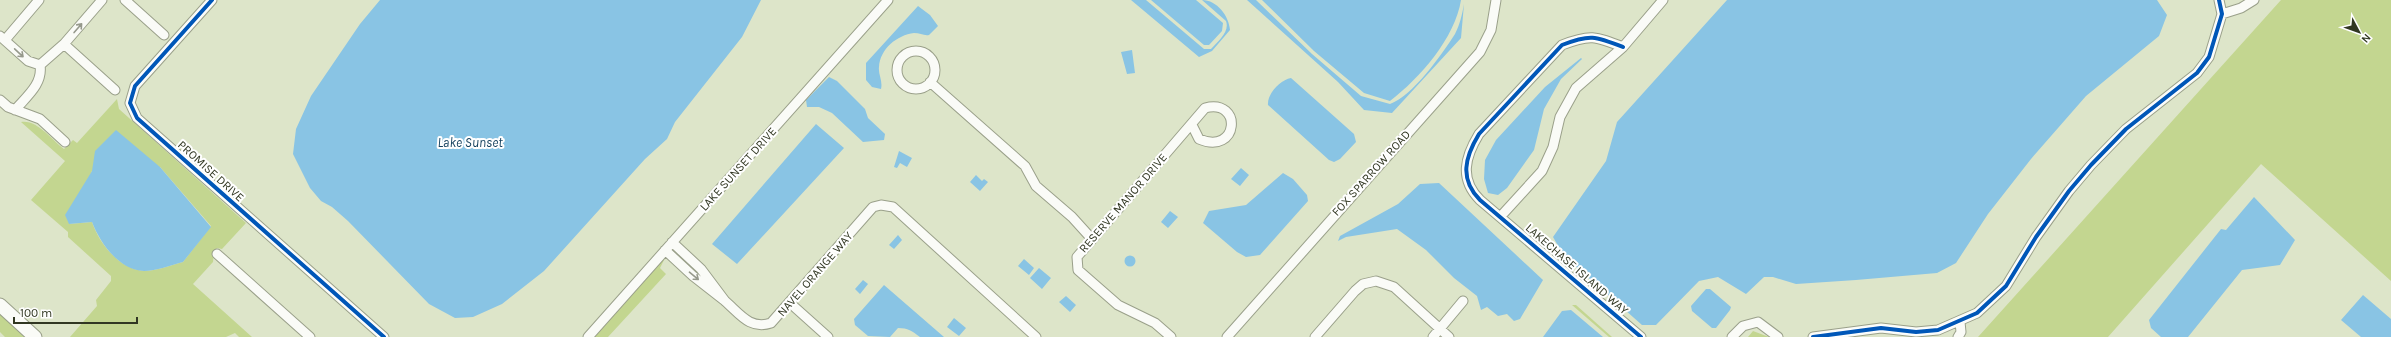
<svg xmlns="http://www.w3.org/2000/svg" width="2391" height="337" font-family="Karla,sans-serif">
	<rect width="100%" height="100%" fill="#dde5c9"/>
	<path fill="#c3d690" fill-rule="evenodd" d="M2281,0H2391V281L2261,164L2108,337H1978Z
		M117,99L119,109L246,223L222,249L217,248L214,252L213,262L193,284L252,337H239L235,333L226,337H70L97,306L96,300L111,281V276L68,237V232L31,200L65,161L21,122C37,119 52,140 64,149L73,140L77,143ZM160,167L211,226L183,262C171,265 156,271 144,271C119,269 99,243 92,222L69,224L92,171Z
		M669,250L660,268L666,274L608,337H593Z
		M1572,305H1576L1612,337H1609Z
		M0,311L29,337H5L0,332Z
		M1753,331L1769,337H1748Z"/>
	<path fill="#89c4e4" d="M380,0H761L742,37L675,122L667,139L645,159L544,271L502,304L473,317L455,318L429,304L348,221L332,207L321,201L310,188L293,154L296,129L311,96L360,24Z
		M1131,0H1146L1204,49H1211C1218,41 1230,32 1226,21L1202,0C1217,0 1229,16 1230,30L1212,51L1199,57Z
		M1151,0H1196L1223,23L1222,31L1209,45H1204Z
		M1247,0H1256L1312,54L1361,96L1390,104C1413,96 1442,54 1455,34C1460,24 1462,15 1464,4L1461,38L1392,113L1364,110L1338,82Z
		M1262,0H1461C1455,38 1420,78 1390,101L1364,93L1314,51Z
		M1727,0H2157L2167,15L2159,36L2086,96L2031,159L1988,214L1956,263L1937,273L1856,280L1796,284L1773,277H1764L1746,294L1718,277L1699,281L1656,325H1642L1564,256L1553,237L1606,161L1617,122Z
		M918,6L930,15L938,26L929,35C924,36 920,33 914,33C897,35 880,49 879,67C878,74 883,81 881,89L872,87L866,80V63Z
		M1132,50L1135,73L1127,74L1121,52Z
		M1581,58L1582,59L1561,79L1544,109L1534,150L1507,188L1498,195L1488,193L1484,179L1485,160L1496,140L1545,87Z
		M829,77L837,81L865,109L868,118L885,134L884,140L863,142L832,113L819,107H807L806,100Z
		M1291,78L1354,134L1356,142L1340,159L1334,162L1329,160L1268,105C1267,94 1280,80 1291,78Z
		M816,124L844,148L737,264L712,244Z
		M116,130L160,167L211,227L183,262C171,265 156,271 144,271C119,270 100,243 92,222L69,224L65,215L92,171L95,151Z
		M899,151L912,158L907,167L900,163L897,168L894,167Z
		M1241,168L1249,175L1240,186L1231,179Z
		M1283,173L1293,179L1307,195L1308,201L1260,255L1246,257L1237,252L1203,223L1209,211L1246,205Z
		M976,175L982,181L984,179L988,182L980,191L970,182Z
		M1439,183L1543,280L1520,319L1514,321L1507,314L1498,316L1487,307L1481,310L1477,296L1454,278L1426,250L1397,229L1346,237L1338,241L1340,236L1398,204L1420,184Z
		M2254,197L2295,240L2280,265L2242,270L2188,337H2161L2151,328L2149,320L2221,229L2226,230Z
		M1170,211L1178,217L1168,228L1161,222Z
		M898,235L902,240L894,249L889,245Z
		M1124.5 261a5.5 5.5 0 1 1 11 0a5.5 5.5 0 1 1-11 0Z
		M1024,259L1034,268L1029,275L1018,266Z
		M1039,268L1051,278L1042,289L1030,278Z
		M863,280L868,284L860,294L855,289Z
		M884,285L944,337H920C912,331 908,328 898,328L890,337L868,336L855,325L854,319Z
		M1706,289H1710L1731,307L1730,310L1716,328H1712L1692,311L1691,306Z
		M2363,295L2391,319V337H2361L2341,320Z
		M1066,296L1076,305L1070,312L1059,302Z
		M1571,310L1603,337H1543L1562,311Z
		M954,318L966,328L959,336L947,327Z"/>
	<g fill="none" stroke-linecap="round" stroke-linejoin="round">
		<g stroke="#9aa08a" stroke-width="11">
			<path id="minor" d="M125,0L164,35
				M212,0L135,86L130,103L137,118L384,337
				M2222,14L2241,8L2254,0
				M0,36L28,61L40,65
				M5,40L39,0
				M64,44L115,90
				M1623,47C1595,36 1590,34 1562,45L1479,134C1465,157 1459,179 1480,200L1641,337
				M897 70a19 19 0 1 1 38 0a19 19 0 1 1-38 0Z
				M40,65L64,44L102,0
				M930,82L1025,166L1036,186L1072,217L1091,238
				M0,100L8,107L40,119L65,142
				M15,110C27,96 43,84 40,65
				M1501,216L1542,171L1553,147L1560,117L1576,88L1623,47L1663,0
				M665,250L693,276L725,301L701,269L672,242
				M217,254L310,337
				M725,301C740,314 750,330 771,323L873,207L881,205L893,207L1036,337
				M790,303L828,337
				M588,337L888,0
				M1171,337L1155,323L1118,305L1078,270L1077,257L1205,108C1243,98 1239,156 1199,139L1192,125
				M1227,337L1480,52L1491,30L1496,0
				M1315,337L1355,291L1363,284L1376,281L1394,287L1449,337
				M1433,337L1463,301
				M1732,337L1743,326L1758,322L1778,337
				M1813,337L1881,328L1916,332L1938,330L1977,313L2006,286L2036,237L2069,191L2091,165L2126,129L2197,73L2209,57L2222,14L2219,0
				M1958,337L1961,332L1960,322"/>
		</g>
		<g stroke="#9aa08a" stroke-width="15">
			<path id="secondary" d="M0,305L35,337"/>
		</g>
		<use href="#minor" stroke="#fafbf7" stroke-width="9"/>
		<use href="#secondary" stroke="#fafbf7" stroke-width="13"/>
		<g stroke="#fff" stroke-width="6">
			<path id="cycleway" d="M212,0L135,86L130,103L137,118L384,337
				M1623,47C1595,36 1590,34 1562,45L1479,134C1465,157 1459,179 1480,200L1641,337
				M1813,337L1881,328L1916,332L1938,330L1977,313L2006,286L2036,237L2069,191L2091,165L2126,129L2197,73L2209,57L2222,14L2219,0"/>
		</g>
		<use href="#cycleway" stroke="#0057b8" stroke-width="4"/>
	</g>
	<defs><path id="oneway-shaft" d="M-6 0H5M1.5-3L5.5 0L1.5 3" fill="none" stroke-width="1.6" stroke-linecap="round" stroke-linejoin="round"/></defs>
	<g stroke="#96998c">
		<use href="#oneway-shaft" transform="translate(78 28) rotate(-49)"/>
		<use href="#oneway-shaft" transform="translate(19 53) rotate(43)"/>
		<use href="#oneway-shaft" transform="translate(694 276) rotate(40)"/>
	</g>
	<g text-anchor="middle" stroke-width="4" stroke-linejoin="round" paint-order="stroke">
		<g font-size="12" fill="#313722" stroke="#fff">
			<text transform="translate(738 169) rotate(-48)" y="4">LAKE SUNSET DRIVE</text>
			<text transform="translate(211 171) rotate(42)" y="4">PROMISE DRIVE</text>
			<text transform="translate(1371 173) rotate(-48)" y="4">FOX SPARROW ROAD</text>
			<text transform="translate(1123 203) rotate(-49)" y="4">RESERVE MANOR DRIVE</text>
			<text transform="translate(1577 269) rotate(41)" y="4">LAKECHASE ISLAND WAY</text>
			<text transform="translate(815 274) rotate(-49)" y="4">NAVEL ORANGE WAY</text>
		</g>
		<g font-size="13" font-style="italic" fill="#14415e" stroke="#fff">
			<text x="470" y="147">Lake Sunset</text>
		</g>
	</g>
	<g transform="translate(2359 32) rotate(131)" stroke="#ffffff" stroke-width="3" paint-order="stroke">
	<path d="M0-3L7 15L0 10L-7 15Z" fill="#313722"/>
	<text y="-6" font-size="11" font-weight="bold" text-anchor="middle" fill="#313722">N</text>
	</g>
	<path d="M14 317v6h123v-6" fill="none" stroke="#313722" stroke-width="2"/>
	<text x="20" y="317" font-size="12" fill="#313722" stroke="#ffffff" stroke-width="3" paint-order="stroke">100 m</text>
</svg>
